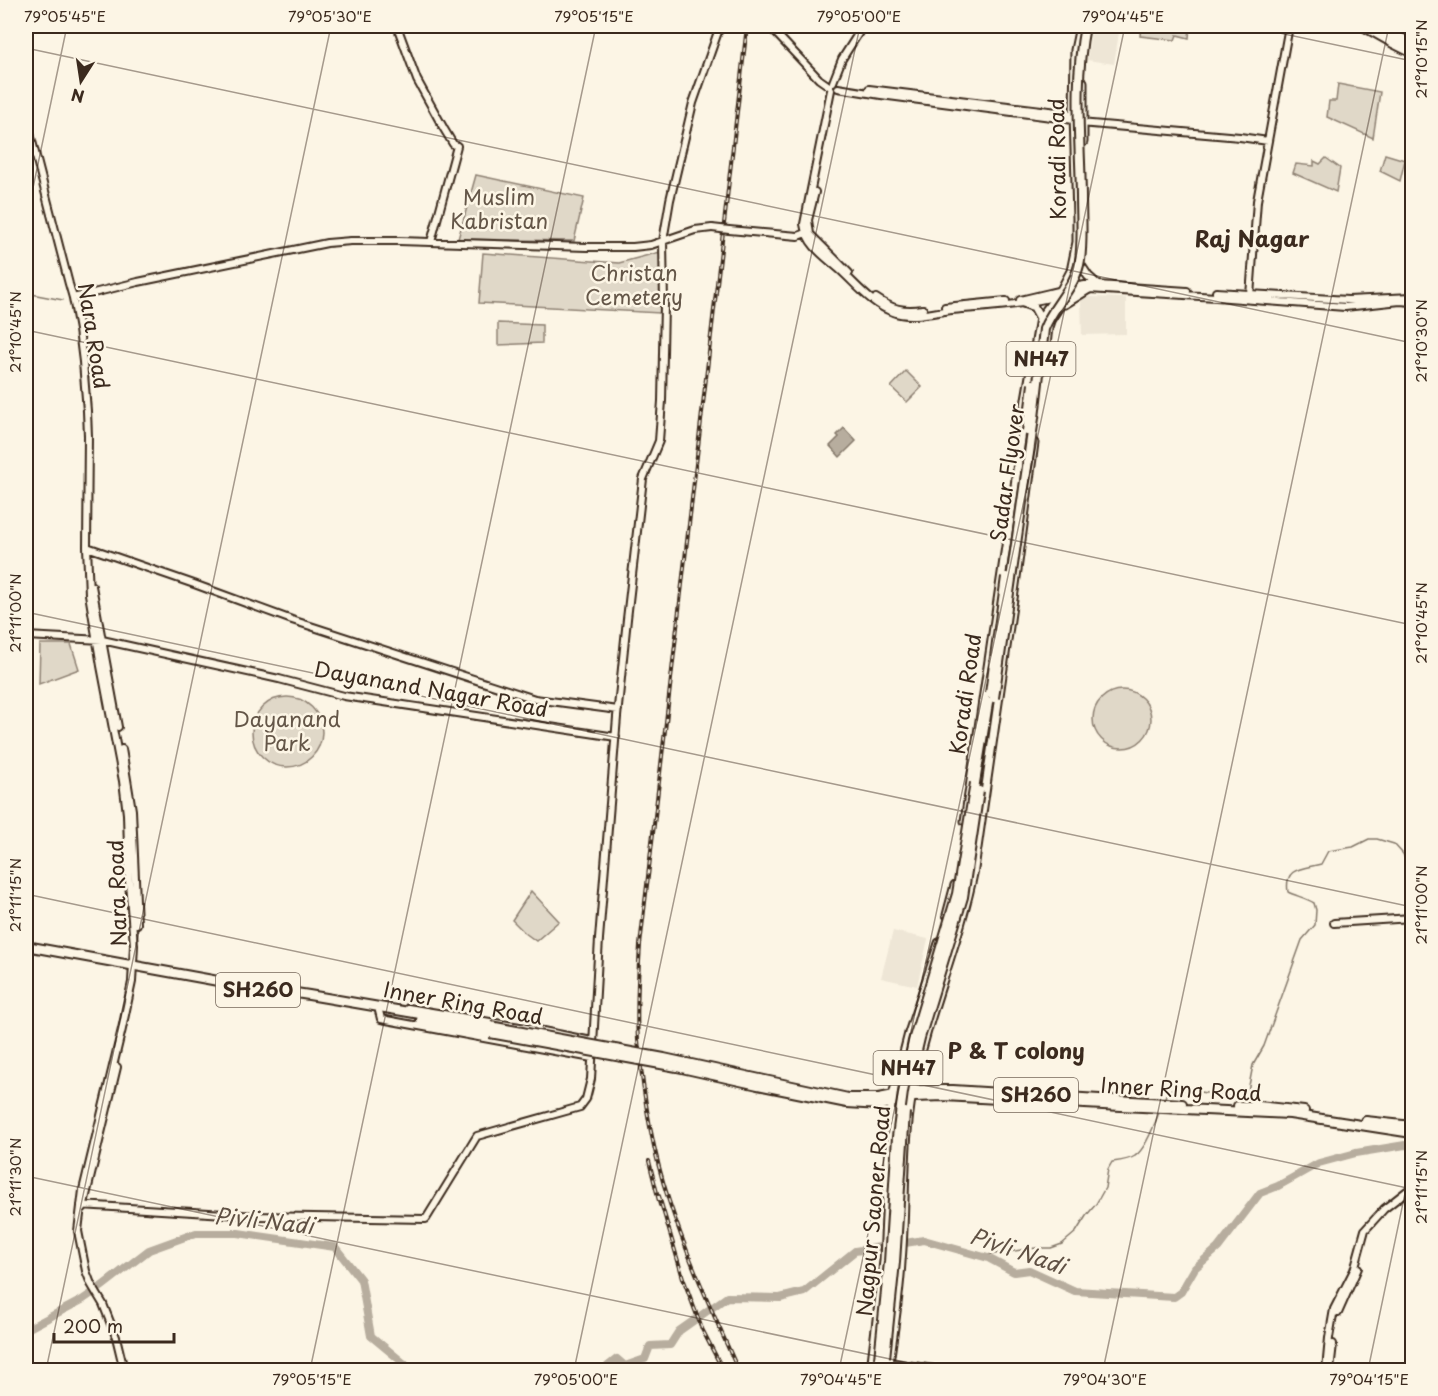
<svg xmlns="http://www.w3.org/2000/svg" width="1438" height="1396" font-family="'Playpen Sans',sans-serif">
	<rect width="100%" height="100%" fill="#fcf5e5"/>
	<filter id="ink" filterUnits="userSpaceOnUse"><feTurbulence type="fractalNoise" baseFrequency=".0167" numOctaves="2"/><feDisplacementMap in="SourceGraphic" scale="12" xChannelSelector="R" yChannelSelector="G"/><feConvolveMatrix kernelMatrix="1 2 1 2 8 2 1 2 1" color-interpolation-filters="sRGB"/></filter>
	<g filter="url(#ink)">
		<path fill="#eee6d6" d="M1092,26H1120L1114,64L1087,60Z
			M1087,297L1126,298V334L1082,335L1081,301Z
			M893,931L928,939L917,986L881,978Z"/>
		<path fill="#e0d8c8" stroke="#8e8173" stroke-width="1.5" d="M1141,26H1190L1189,38L1177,35L1175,40L1140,36Z
			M1338,84L1380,92L1373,138L1327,117L1329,101H1336Z
			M1385,154L1405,160L1400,181L1380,171Z
			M1326,158L1340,168L1336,192L1293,173L1296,164L1314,166V161L1320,164Z
			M476,175L584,198L574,241L458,239Z
			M660,252V313L479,303L483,253L619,263Z
			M498,323L542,325V343L498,345Z
			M906,371L922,387L907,402L891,387Z
			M40,644H71L79,669L39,684Z
			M1093 719a29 29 0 1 1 58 0a29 29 0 1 1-58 0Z
			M252 732a35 35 0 1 1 70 0a35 35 0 1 1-70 0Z
			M531,891L559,921L536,941L525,933L512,920Z"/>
		<path fill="#b7ad9e" stroke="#85796b" stroke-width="1.5" d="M844,428L856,441L840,457L830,446L839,437L837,435Z"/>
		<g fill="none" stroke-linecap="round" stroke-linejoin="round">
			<path stroke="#85796b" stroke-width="1.5" d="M26,269L28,270L26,293L63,300
				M1164,1100L1167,1092L1174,1088L1232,1097L1242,1096L1248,1091L1253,1065L1264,1046L1302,940L1315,925L1316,910L1314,903C1306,898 1296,896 1288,892C1284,867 1302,869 1321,864L1328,851L1353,847L1369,839H1377L1394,844L1403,854L1409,868L1412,870
				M980,1256L1036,1248H1051L1062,1244L1076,1232L1086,1216L1096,1204L1105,1188L1108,1169L1112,1162C1119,1161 1129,1160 1135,1156C1145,1150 1156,1121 1160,1110"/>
			<path stroke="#b7ad9e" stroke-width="8" d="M26,1327L29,1328L82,1300L101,1287L149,1250L196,1233H238L335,1247L361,1280L371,1336L412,1370
				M603,1370L617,1359L625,1366L645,1359L650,1346L670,1345L679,1331L727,1297L780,1298L804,1292L855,1251L924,1240L988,1258L1014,1272L1029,1270L1075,1291L1174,1297L1181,1292L1195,1268L1218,1248L1260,1193L1278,1186L1319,1163L1356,1153L1405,1145L1412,1146"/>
			<g stroke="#3b2a1e" stroke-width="10">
				<path id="secondary" d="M397,26L417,80L444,129L453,144L457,146L431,242
					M769,26L819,79L829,86
					M833,82L842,59L863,26
					M838,88L881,95L1074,120
					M869,89L1074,114
					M831,90L804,224C807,245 824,256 839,269C856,284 872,305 893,312C911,319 934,312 952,310C987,307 1023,305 1057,296
					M26,118L69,284L73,298L79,330L83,362L87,411L88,436L87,547L89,594L101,666L123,781L127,814L129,882L134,945L132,982L122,1029L83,1190L78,1231L86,1271L91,1284L103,1304L116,1337L124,1370
					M1080,123L1240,137L1268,141
					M815,192L808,220L810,234L849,273
					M729,230L798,236L809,232
					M1072,287L1085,285H1098L1187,291
					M1216,292L1348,300L1412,297
					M1067,294L1089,289L1216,297L1345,307L1400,301L1412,302
					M1250,296L1257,201L1289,26
					M73,298L138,282L327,243L351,241H399L586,247H633L651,245L695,230L712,228
					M876,298C892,309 903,312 923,309
					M1020,300L1062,290
					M945,307L1006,301
					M87,547L194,584L292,620L535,699L618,710
					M92,586L118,727
					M26,636L102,640L279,679L344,696L616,737
					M122,749L132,810L137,924
					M1334,923L1412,918
					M379,1011L381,1019L592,1058
					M406,1012L408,1008L538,1030L592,1041
					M81,1205L257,1216L426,1219L477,1136L580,1107L586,1099L591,1079L599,939L617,717L627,619L643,479L659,441L662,401L664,305L663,241L670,200L693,103L720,26
					M83,1208L117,1067
					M1338,1313L1358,1268
					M885,1362L941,1370
					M1326,1370L1329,1338L1334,1309L1354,1270L1365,1230L1384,1209L1412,1187
					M1330,1370L1333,1344"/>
			</g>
			<g stroke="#3b2a1e" stroke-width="11">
				<path id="primary" d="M1362,26L1392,43L1412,53
					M1378,26L1412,43
					M1083,82V142
					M1082,267L1088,276L1098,285
					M1023,303L1034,307L1040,318
					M1065,304L1089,289
					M1046,346C1047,338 1047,329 1050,321C1057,308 1068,297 1075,284
					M965,821L1015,486L1026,399L1040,318L1061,290L1071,271L1077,242V218L1074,114L1075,50L1080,26
					M947,915L955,885
					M871,1370L884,1261L891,1103L909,1033L939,943
					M888,1370C893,1334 899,1298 901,1262C906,1206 902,1148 912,1093C926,1016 959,945 974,869L1015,585L1034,443"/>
			</g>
			<g stroke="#3b2a1e" stroke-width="12">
				<path id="highway" d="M1369,26L1412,49
					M975,783L989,697
					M26,946L218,981L309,995L490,1026
					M421,1020L490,1033
					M760,1079L848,1098H879L920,1090H953L1182,1104
					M758,1085L847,1103L881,1105L914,1097L944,1096L1121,1106L1290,1114L1412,1133
					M1238,1106H1259L1304,1111
					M1366,1121L1412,1126
					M877,1370L879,1359
					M883,1370L885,1358"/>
			</g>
			<use href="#secondary" stroke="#fcf5e5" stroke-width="6"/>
			<use href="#primary" stroke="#fcf5e5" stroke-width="7"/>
			<use href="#highway" stroke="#fcf5e5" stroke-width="8"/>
			<g stroke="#3b2a1e" stroke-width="4">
				<path id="rail" d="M649,1161L660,1205
					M659,1196L683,1278L702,1329L723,1370
					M738,1370C714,1315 688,1259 669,1201C652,1150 643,1094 638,1040C636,1009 638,976 640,945L747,26"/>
			</g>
			<use href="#rail" stroke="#fcf5e5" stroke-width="1.5" stroke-dasharray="4.5" stroke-linecap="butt"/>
			<g stroke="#3b2a1e" stroke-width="10" stroke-linecap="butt">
				<path id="secondary-bridge" d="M712,228L729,230"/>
			</g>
			<g stroke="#3b2a1e" stroke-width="12" stroke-linecap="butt">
				<path id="highway-bridge" d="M1027,431L1033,384
					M990,693L1006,577
					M994,698L1034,418L1044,329C1053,305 1076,287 1080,260C1083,239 1081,217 1081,196C1080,139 1074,82 1085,26
					M490,1026L664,1058L760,1079
					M490,1033L677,1067L758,1085
					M915,1059L920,1038L963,897L979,791
					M885,1358L895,1262L905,1112
					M879,1359L889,1262L897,1137L903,1092L913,1041L957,894L975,783"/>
			</g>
			<use href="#secondary-bridge" stroke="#fcf5e5" stroke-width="6"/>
			<use href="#highway-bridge" stroke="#fcf5e5" stroke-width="8"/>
		</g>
	</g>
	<path fill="none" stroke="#3b2a1e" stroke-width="1.5" stroke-opacity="0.45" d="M1246,26L1412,61M26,48L1412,343M26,221L67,26M26,330L1412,625M26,612L1412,907M26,894L1412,1189M26,1176L942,1370M46,1370L331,26M310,1370L596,26M574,1370L860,26M839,1370L1125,26M1103,1370L1389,26M1368,1370L1412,1160"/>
	<g text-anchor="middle" stroke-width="5" stroke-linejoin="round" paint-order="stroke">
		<g fill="#fcf5e5" stroke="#75675a" stroke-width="1.5">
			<rect x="1006.5" y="342" width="69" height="34" rx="4.5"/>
			<rect x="216" y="973" width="84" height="34" rx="4.5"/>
			<rect x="873.5" y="1051" width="69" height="34" rx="4.5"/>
			<rect x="994" y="1078" width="84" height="34" rx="4.5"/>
		</g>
		<g font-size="20" font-weight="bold" fill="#3b2a1e">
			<text x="1041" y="366">NH47</text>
			<text x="258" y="997">SH260</text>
			<text x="908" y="1075">NH47</text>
			<text x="1036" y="1102">SH260</text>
		</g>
		<g font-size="21" fill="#3b2a1e" stroke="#fcf5e5">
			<text transform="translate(1058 159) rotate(-91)" y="7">Koradi Road</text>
			<text transform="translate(93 336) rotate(81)" y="7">Nara Road</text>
			<text transform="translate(1008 473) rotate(-82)" y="7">Sadar Flyover</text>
			<text transform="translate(431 690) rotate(10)" y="7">Dayanand Nagar Road</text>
			<text transform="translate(966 694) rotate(-82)" y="7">Koradi Road</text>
			<text transform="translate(118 893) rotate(-92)" y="7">Nara Road</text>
			<text transform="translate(463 1004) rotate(10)" y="7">Inner Ring Road</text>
			<text transform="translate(1181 1090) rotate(3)" y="7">Inner Ring Road</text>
			<text transform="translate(874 1211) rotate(-85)" y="7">Nagpur Saoner Road</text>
		</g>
		<g font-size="21" fill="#645648" stroke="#fcf5e5">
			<text x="499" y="205">Muslim<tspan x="499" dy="24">Kabristan</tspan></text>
			<text x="634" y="281">Christan<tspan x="634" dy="24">Cemetery</tspan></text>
			<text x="287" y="727">Dayanand<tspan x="287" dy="24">Park</tspan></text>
		</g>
		<g font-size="22" font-weight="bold" fill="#3b2a1e" stroke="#fcf5e5">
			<text x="1252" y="247">Raj Nagar</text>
			<text x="1016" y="1059">P &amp; T colony</text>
		</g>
		<g font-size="22" font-style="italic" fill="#605144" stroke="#fcf5e5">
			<text transform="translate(264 1221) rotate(6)" y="8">Pivli Nadi</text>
			<text transform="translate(1018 1251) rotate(19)" y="8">Pivli Nadi</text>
		</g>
	</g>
	<rect width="1438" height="1396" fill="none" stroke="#fcf5e5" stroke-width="66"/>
	<g transform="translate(81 81) rotate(192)" stroke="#fcf5e5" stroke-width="4.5" paint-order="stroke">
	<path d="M0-4.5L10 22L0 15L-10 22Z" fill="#3b2a1e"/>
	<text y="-9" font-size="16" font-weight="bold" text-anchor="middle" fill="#3b2a1e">N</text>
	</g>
	<path d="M54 1333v9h120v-9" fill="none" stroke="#3b2a1e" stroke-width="3"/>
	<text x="63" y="1333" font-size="18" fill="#3b2a1e" stroke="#fcf5e5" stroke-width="4.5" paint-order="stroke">200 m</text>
	<rect x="33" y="33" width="1372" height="1330" fill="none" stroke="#3b2a1e" stroke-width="2"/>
	<g font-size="15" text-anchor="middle" fill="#3b2a1e">
		<text x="65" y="22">79°05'45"E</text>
		<text x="330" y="22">79°05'30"E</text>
		<text x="594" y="22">79°05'15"E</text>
		<text x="859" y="22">79°05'00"E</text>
		<text x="1123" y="22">79°04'45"E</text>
		<text transform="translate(1422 59) rotate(-90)" y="5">21°10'15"N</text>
		<text transform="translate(16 332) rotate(-90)" y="5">21°10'45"N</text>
		<text transform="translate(1422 341) rotate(-90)" y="5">21°10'30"N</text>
		<text transform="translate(16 613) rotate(-90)" y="5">21°11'00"N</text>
		<text transform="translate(1422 623) rotate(-90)" y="5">21°10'45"N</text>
		<text transform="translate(16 895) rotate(-90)" y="5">21°11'15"N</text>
		<text transform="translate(1422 905) rotate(-90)" y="5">21°11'00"N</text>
		<text transform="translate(16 1177) rotate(-90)" y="5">21°11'30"N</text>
		<text transform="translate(1422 1187) rotate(-90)" y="5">21°11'15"N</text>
		<text x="312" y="1385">79°05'15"E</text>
		<text x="576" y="1385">79°05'00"E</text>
		<text x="841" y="1385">79°04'45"E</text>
		<text x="1105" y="1385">79°04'30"E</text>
		<text x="1369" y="1385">79°04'15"E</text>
	</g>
</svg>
